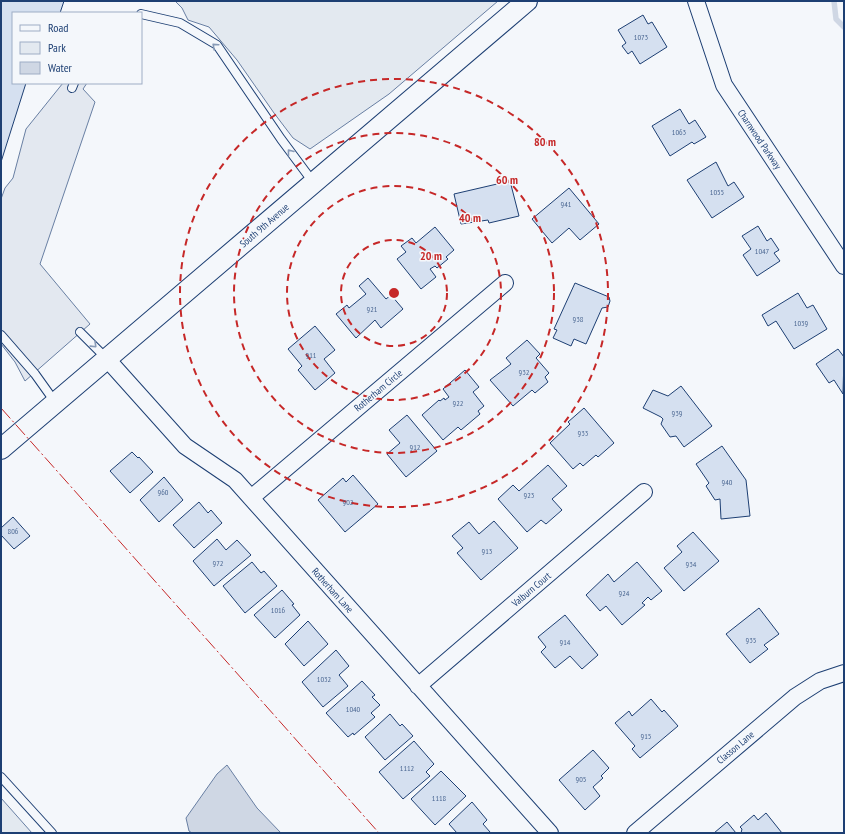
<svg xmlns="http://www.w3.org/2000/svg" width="845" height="834" font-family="'PT Sans Narrow',sans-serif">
	<rect width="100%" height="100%" fill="#f4f7fb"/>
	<path fill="#e3e9f0" stroke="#687fa3" d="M175,1H498L389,94L310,149L293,138L274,113L237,60L209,27L188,20L182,8Z
		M1,798L32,833H1Z"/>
	<path fill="#e3e8f0" stroke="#687fa3" d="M63,83H87L83,89L95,102L40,264L90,324L25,381L15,362L1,344V199L5,188L13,178L26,129Z"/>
	<path fill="#cfd7e4" stroke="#687fa3" d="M227,765L257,808L281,833H192L189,831L186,818L217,774Z"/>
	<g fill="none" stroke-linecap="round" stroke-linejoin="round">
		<path stroke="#cfd7e4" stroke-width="5.5" d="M834,1L836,19L844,27"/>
	</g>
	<path fill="#d5e0f0" stroke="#1d3f73" d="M1,1H64L60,13H13V83H26L1,162Z
		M643,15L648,24L652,22L667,47L640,64L632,51L628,54L622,46L626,43L618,30Z
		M680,109L689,124L695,120L706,137L694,144L692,142L670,156L652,126Z
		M716,162L728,186L734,182L744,197L712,218L687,180Z
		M510,181L519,216L489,223L488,220L461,224L454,194Z
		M569,188L599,224L580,240L569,228L552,243L532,219Z
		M758,226L767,241L771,238L779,250L774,253L780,261L757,276L743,255L751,249L742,236Z
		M435,227L454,250L446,257L448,259L437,268L435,266L430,269L436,277L421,289L397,259L406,252L401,246L412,238L416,243Z
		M368,278L386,299L391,295L403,309L381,328L375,320L356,338L336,314L347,305L349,308L366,294L359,286Z
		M575,283L609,297L610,301L608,307L602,308L586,344L574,339L571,346L553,338L557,330L554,329Z
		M798,293L807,308L813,305L827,329L794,349L776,321L768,326L762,315Z
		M315,326L335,350L324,359L335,373L315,390L298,370L302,366L288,349Z
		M527,340L540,354L536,358L549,373L545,377L548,382L535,393L532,390L513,406L490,380L511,364L506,358Z
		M838,349L844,357L843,394L834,380L829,383L816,364Z
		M465,370L479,387L473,392L484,406L478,411L480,414L461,430L458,427L443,440L422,415L439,400L440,401L444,398L445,400L449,397L443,389Z
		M681,386L712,426L684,447L676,436L670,437L661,424L663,419L661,417L643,408L653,390L668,396Z
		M584,408L614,443L598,457L596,455L583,466L580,463L573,469L550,443L570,424L568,422Z
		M407,415L437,451L406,477L387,454L400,443L389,430Z
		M722,446L746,480L750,516L721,519L720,499L715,500L706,486L709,483L696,464Z
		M132,452L138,458L139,457L153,472L130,493L110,471Z
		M548,465L567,486L552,499L562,510L546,524L541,520L527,532L498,499L513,485L519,491Z
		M353,475L378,504L345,532L318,500L343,478L346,482Z
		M164,477L183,500L159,522L140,500Z
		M199,502L208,513L211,510L222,523L194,548L173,525Z
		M13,517L30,536L14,549L1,535V528Z
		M494,521L518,548L481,580L457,553L463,548L452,536L469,522L479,534Z
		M693,532L719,561L684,591L664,568L682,552L677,546Z
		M217,539L226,550L237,540L251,555L214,586L193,561Z
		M252,562L261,573L264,571L277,586L245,613L223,586Z
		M637,562L662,591L651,600L648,597L642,603L645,605L622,625L606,606L600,611L586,595L608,574L614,582Z
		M282,590L294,604L292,605L300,615L275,638L254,615Z
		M759,608L779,634L764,645L768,649L750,663L726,634Z
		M565,615L598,655L582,669L570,656L555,668L541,652L546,647L538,637Z
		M308,621L328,644L304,666L285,644Z
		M336,650L349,666L339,675L348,686L323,707L302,682Z
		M362,681L375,695L372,697L380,705L371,713L375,717L354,735L353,733L348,737L326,713Z
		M651,699L662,712L664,710L678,726L640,758L632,749L635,746L615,723L629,711L632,716Z
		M390,714L400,726L402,724L413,736L385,760L365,737Z
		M414,741L434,764L426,772L430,776L403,799L379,772Z
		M593,750L609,768L601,776L603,778L593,787L600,796L585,810L559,780Z
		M441,771L466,796L435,825L411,799Z
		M472,802L487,820L483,824L490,832L488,833H457L449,824Z
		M766,813L782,833H741L742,829L740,827L754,815L758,820Z
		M727,822L736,833H714Z"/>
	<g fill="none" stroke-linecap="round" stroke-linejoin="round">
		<g stroke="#1d3f73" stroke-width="10">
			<path id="service" d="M141,14L180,23L217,45L281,139L313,182
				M72,88L74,83
				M80,332L107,359
				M1,335L35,374L55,402
				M1,777L52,833"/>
		</g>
		<g stroke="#1d3f73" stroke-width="18">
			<path id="minor" d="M696,1L724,85L844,266
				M107,359L185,446L235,480L550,833
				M251,498L505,283
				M418,686L644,492
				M635,833L795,697L820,681L844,673"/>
		</g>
		<g stroke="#1d3f73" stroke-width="22">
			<path id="tertiary" d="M1,449L527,1"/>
		</g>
		<use href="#service" stroke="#f4f7fb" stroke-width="8"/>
		<use href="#minor" stroke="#f4f7fb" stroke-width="16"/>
		<use href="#tertiary" stroke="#f4f7fb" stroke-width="20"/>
		<path stroke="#c62828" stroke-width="1" stroke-dasharray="14 3 2 3" stroke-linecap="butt" d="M1,408L379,833"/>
	</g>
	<defs><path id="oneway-chevron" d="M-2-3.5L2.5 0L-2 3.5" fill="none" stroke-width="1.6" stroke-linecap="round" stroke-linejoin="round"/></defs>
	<g stroke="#889bb7">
		<use href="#oneway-chevron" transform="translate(215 46) rotate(-138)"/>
		<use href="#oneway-chevron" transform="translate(290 152) rotate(-128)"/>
		<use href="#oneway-chevron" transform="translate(94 345) rotate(44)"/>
	</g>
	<g fill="none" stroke="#c62828" stroke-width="2" stroke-dasharray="7 5">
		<circle cx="394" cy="293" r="53"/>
		<circle cx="394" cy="293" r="107"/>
		<circle cx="394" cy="293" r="160"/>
		<circle cx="394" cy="293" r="214"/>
	</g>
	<g text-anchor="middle" stroke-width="3" stroke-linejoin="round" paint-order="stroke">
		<g font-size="8" fill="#4b6792">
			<text x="641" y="40">1073</text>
			<text x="679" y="135">1063</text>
			<text x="717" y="195">1055</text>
			<text x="566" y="207">941</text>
			<text x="762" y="254">1047</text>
			<text x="372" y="312">921</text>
			<text x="578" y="322">938</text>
			<text x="801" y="326">1039</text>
			<text x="311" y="358">911</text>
			<text x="524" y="375">932</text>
			<text x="458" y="406">922</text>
			<text x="677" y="416">939</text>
			<text x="583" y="436">933</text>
			<text x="415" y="450">912</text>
			<text x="727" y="485">940</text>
			<text x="163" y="495">960</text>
			<text x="529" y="498">923</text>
			<text x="348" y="505">902</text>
			<text x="13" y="534">806</text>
			<text x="487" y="554">913</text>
			<text x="218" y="566">972</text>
			<text x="691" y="567">934</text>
			<text x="624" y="596">924</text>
			<text x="278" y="613">1016</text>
			<text x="751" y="643">935</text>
			<text x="565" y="645">914</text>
			<text x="324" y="682">1032</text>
			<text x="353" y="712">1040</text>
			<text x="646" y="739">915</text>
			<text x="407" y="771">1112</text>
			<text x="581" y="782">905</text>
			<text x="439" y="801">1118</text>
		</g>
		<g font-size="10" fill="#1d3f73" stroke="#f4f7fb">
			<text transform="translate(760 139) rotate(56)" y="4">Charnwood Parkway</text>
			<text transform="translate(264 225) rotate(-41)" y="4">South 9th Avenue</text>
			<text transform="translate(378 390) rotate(-40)" y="4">Rotherham Circle</text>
			<text transform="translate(531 589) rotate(-40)" y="4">Valburn Court</text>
			<text transform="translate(333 590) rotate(48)" y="4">Rotherham Lane</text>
			<text transform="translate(735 747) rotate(-40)" y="4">Classon Lane</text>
		</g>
	</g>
	<circle cx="394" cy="293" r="6" fill="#c62828" stroke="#f4f7fb" stroke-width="2"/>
	<g font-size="12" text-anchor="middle" font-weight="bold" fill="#c62828" stroke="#f4f7fb" stroke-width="3" stroke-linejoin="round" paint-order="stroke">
		<text x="545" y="146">80 m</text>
		<text x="507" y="184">60 m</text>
		<text x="470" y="222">40 m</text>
		<text x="431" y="260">20 m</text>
	</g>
	<rect width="845" height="834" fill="none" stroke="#1d3f73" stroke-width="4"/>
	<rect x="12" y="12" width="130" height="72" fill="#f4f7fb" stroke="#9eadc5"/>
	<rect x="20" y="25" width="20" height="6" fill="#f4f7fb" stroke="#9eadc5"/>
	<text x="48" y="32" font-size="12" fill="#1d3f73">Road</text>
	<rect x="20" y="42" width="20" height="12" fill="#e3e9f0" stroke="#9eadc5"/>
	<text x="48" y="52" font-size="12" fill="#1d3f73">Park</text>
	<rect x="20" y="62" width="20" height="12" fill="#cfd7e4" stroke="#9eadc5"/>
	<text x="48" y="72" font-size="12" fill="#1d3f73">Water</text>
</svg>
